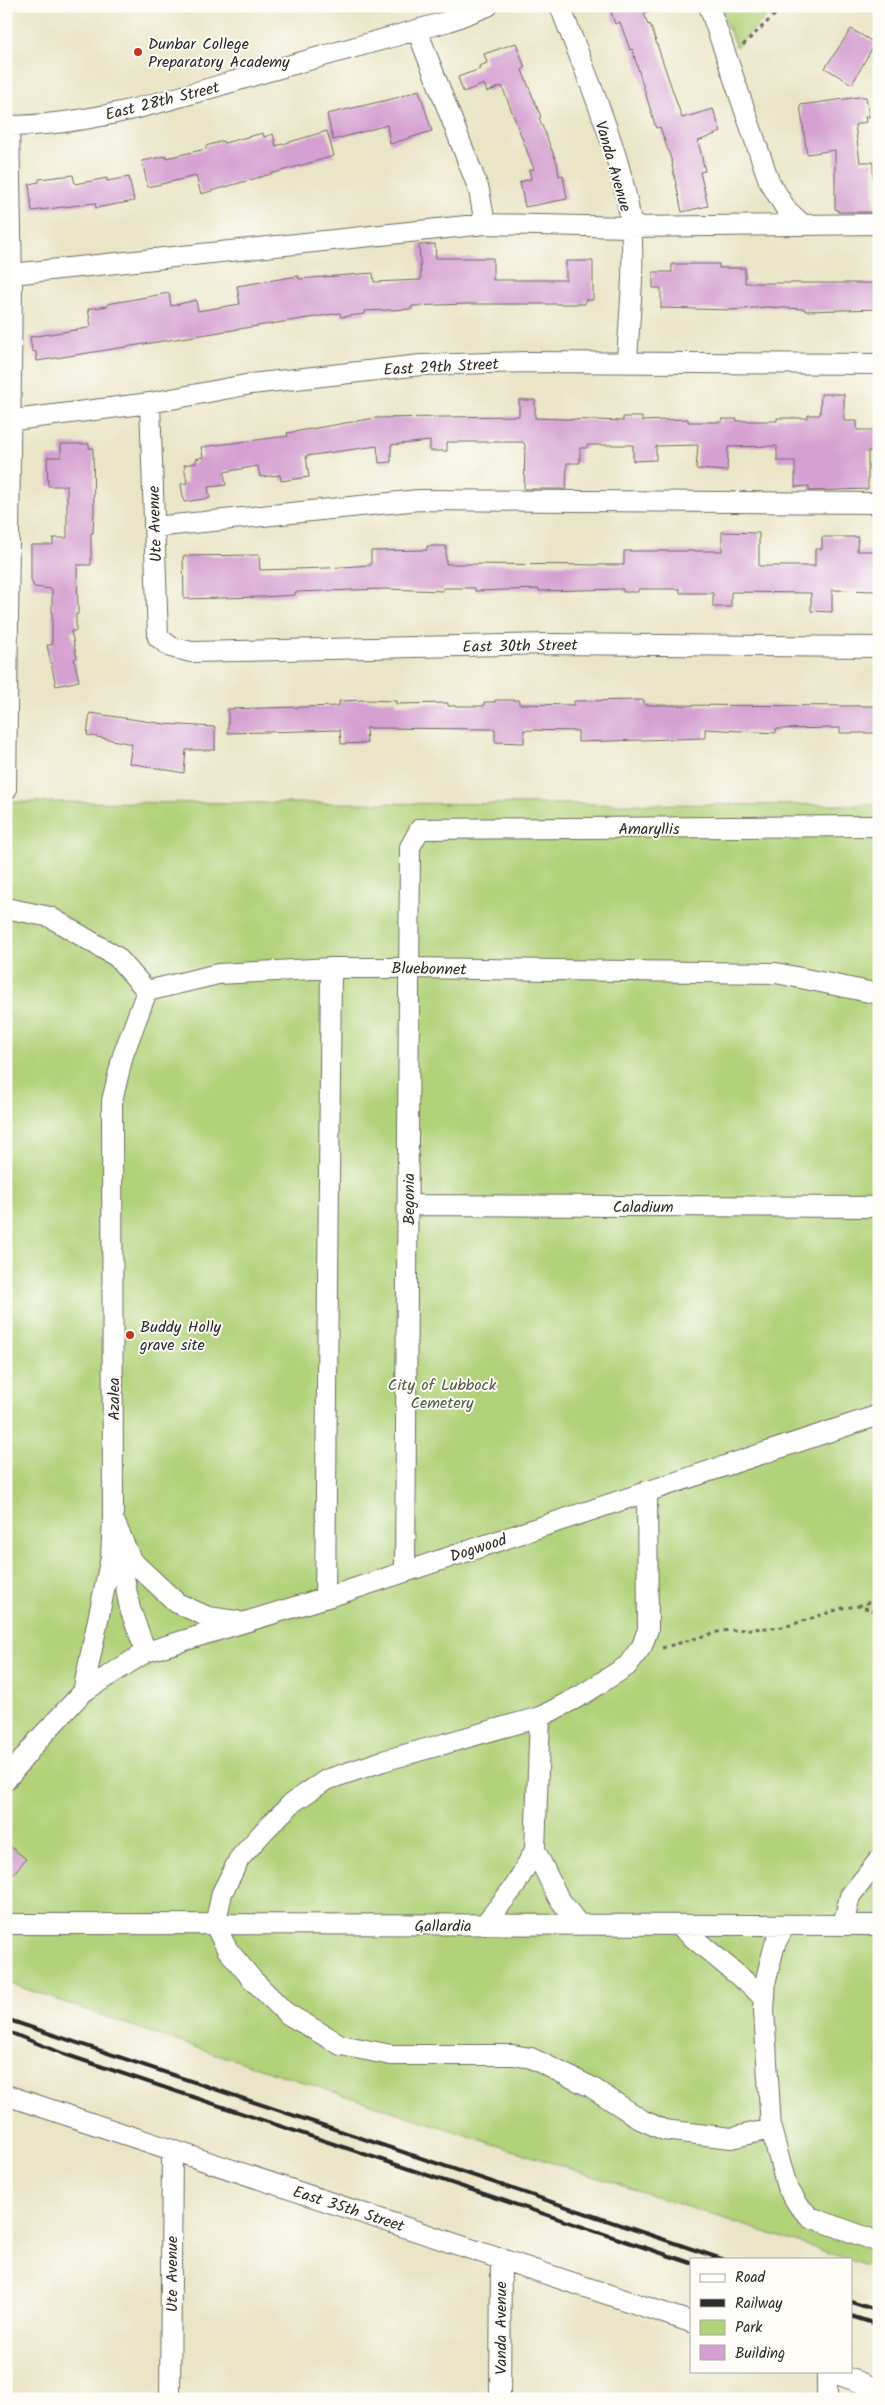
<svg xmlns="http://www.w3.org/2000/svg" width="885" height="2405" font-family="Kalam,sans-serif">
	<rect width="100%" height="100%" fill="#fdfcf7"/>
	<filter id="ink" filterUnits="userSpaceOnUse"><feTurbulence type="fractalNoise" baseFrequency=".02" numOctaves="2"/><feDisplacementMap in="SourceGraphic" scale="10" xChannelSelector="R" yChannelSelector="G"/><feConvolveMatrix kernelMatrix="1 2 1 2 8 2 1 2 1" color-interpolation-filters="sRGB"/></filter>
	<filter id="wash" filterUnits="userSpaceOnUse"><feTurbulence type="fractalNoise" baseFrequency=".0096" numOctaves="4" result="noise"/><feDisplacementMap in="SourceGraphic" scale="20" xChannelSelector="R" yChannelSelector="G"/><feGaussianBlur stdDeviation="1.12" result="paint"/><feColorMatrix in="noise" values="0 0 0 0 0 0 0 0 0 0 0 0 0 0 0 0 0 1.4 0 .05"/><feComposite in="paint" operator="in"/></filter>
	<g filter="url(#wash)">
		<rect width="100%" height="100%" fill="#eae5c7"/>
		<path fill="#b1d279" stroke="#6e7e52" d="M720,6H776L736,47Z
			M6,802L879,805V2269L155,2034L6,1982Z"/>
		<g id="blocks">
			<path fill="#d5a1d2" d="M609,6H657L658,8L644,13L648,25L650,24L682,118L713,109L721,132L698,141L705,171L700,172L708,206L682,212L672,165H673L660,127L656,128L632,49L630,50L620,22L615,24Z
				M851,29L875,43L852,84L825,68Z
				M516,43L525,68L522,70L541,117L539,118L557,163L559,176L563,175L567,199L525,207L520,182L531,179L529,170L534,169L502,86L487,92L484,84L463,92L458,77L480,69L479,66L487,63L484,54Z
				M419,90L432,131L390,144L387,125L333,140L327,114L396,98Z
				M859,97H866L869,117H865L866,122L855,125L860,162H873L874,212H838V210L835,209V150L807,154L800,105Z
				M327,131L334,156L201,194L196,176L148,187L142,161L166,156V158L206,149V146L223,141L224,143L263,133L264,137L273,134L276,146Z
				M73,175L75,184L107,178V181L129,177L134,201L96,208L95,203L32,211L29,184L39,182V179Z
				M435,244L436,258H493V280H566V261H593V300H585V304H465L412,306V309L365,311V314L341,317L340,313L37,361L36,352L32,351L30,337L88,328L91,326L88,309L108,306L107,304L169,293L171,306L196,300L198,311L240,304L237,286L298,276L299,279L373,273L374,282L421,280L419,245Z
				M672,264H719V268H745V283H879V309L805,311V309L766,307L731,310L661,308V288H653V272H672Z
				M821,394H844V421H857V430H879V451H868V489L809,491V486L795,487V461H777V446L728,447L727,471L696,469L698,445L656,446V460L633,461V445H587V448H580V463H567L566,489H524L525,445L523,442H447V451H430V441L391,445V462L379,463L377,446L306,456L309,477L281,481L280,475L260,477L258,466L224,472L226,485L208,487L210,498L184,502L181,484L187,483L184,465L196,463V459L203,457L201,447L288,436L287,433L375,418L519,416V400H535V418L623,421V417H642V421L688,419V422H722V419H737V421H777V418H808V415H820Z
				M61,444H89V448H93L94,512L93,533H91V565H77L78,614H76V631H71L77,658L74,659L79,681L56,686L47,645H52V589L34,587L31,580V545H53V538H67V486H48L47,457H61Z
				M722,532L759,533V566H815V549H822V537H858L857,551H879V591L832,590V612L811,611V593L731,592V607H713V593H680V589H638V592H623V589L539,591V589L475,591V588H443V591L385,589L295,592V595L261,597L184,599L183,556L259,555L260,570L327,568L371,565V551L427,550V546H446V564L624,565V551H722Z
				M365,700L396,701V704L448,703V706H484V702H495V700H519V704L574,705V701L644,700V705L878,706V733H840V728L776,729V733L705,729V738L578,742V731L524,730V743L495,742V729L366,728L367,743L341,744L340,730L228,733V709L339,706V701Z
				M90,713L165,724L215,727V750H186L184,773L129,763L132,744L87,735Z
				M6,1843L26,1859L6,1882Z"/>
		</g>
	</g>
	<g filter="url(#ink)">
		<use href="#blocks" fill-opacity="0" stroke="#6e6c62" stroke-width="1"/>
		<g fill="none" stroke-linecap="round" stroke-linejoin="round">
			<g stroke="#6e6c62" stroke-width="22">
				<path id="minor" d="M560,6C585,73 623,155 631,226C635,271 629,318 627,363
					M709,6L769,181L786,209L803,225
					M417,30L479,190L485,224
					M6,126C94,126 179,97 262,73C325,55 387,38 449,21L488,6
					M12,274L485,224L631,227L879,224
					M150,403L158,637L171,647L191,652L550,644L879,647
					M6,421L150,403L251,384L421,365L528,362L879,364
					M154,527L419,500L879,503
					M6,790L12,283L9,126
					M6,908L50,917L117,957L147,991L218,974L331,968H409L776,973L879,994
					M408,1205L879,1207
					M647,1491L648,1629L642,1646L627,1666L582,1695L540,1717L383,1761L326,1780L292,1803L264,1831L239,1859L222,1893L215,1925L227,1949L252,1979L286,2013L341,2045L391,2055H513L531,2058L591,2087L642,2120L664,2130L731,2138L771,2129
					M115,1523L131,1560L177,1603L208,1617L236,1621
					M118,1545L130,1609L146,1652
					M405,1571L410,847L420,829L879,826
					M325,1598L331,968
					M83,1692L146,1652L341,1593L879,1415
					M540,1717L535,1850L558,1897L579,1925
					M6,1780L40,1738L83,1692L111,1557L113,1519L112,1101L123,1055L147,991
					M6,1924L879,1925
					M484,1925L515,1886L535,1850
					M678,1925L765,1998
					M785,1925L775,1944L766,1979L764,2010L771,2129L787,2187L799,2206L810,2217L879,2242
					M843,1925L850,1896L879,1860
					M6,2095L691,2322
					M828,2371L879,2389
					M170,2399L172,2150
					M500,2399L501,2258
					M827,2399V2371"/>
			</g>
			<path stroke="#6e6c62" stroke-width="3" stroke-dasharray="4 4" stroke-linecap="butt" d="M743,45L784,6
				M858,1606L879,1599
				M662,1648L721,1631L784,1627L843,1608L858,1606L879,1612"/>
			<use href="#minor" stroke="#fff" stroke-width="20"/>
			<path stroke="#2b2b2b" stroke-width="4" d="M6,2019L722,2259
				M6,2031L64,2054L691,2263
				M851,2302L879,2311
				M851,2316L879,2325"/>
		</g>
	</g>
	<g fill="#c8321e" stroke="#fdfcf7" stroke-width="2">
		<circle cx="138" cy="52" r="5"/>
		<circle cx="130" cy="1335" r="5"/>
	</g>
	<g text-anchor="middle" stroke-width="4" stroke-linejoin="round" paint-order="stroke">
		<g font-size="16" fill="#2b2b2b" stroke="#fdfcf7" text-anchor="start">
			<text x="148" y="49">Dunbar College<tspan x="148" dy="18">Preparatory Academy</tspan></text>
			<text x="140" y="1332">Buddy Holly<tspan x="140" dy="18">grave site</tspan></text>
		</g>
		<g font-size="16" fill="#2b2b2b" stroke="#fdfcf7">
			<text transform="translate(162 100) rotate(-14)" y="6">East 28th Street</text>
			<text transform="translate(614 166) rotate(74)" y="6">Vanda Avenue</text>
			<text transform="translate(441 366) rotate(-3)" y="6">East 29th Street</text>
			<text transform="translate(154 524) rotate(-92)" y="6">Ute Avenue</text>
			<text transform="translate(520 645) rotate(-1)" y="6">East 30th Street</text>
			<text x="649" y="834">Amaryllis</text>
			<text transform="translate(429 968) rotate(1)" y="6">Bluebonnet</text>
			<text transform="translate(408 1199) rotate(-90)" y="6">Begonia</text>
			<text x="643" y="1212">Caladium</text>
			<text transform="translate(113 1399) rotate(-90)" y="6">Azalea</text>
			<text transform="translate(478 1547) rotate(-18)" y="6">Dogwood</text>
			<text x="443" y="1931">Gallardia</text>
			<text transform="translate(349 2208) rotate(18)" y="6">East 35th Street</text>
			<text transform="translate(171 2274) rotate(-90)" y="6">Ute Avenue</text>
			<text transform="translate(500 2328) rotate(-90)" y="6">Vanda Avenue</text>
		</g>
		<g font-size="16" fill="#535d42" stroke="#fdfcf7">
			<text x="442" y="1390">City of Lubbock<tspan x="442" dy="18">Cemetery</tspan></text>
		</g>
	</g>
	<rect width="885" height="2405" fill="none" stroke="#fdfcf7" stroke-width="25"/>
	<rect x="690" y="2258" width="162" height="115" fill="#fdfcf7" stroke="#a9a8a5"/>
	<rect x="700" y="2274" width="25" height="8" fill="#ffffff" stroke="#a9a8a5"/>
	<text x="735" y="2282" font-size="15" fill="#2b2b2b">Road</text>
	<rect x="700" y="2299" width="25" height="8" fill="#2b2b2b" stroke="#a9a8a5"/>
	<text x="735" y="2308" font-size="15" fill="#2b2b2b">Railway</text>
	<rect x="700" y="2320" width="25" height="15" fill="#b1d279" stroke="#a9a8a5"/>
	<text x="735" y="2332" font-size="15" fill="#2b2b2b">Park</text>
	<rect x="700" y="2345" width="25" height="15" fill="#d5a1d2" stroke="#a9a8a5"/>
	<text x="735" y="2358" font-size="15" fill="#2b2b2b">Building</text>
</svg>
